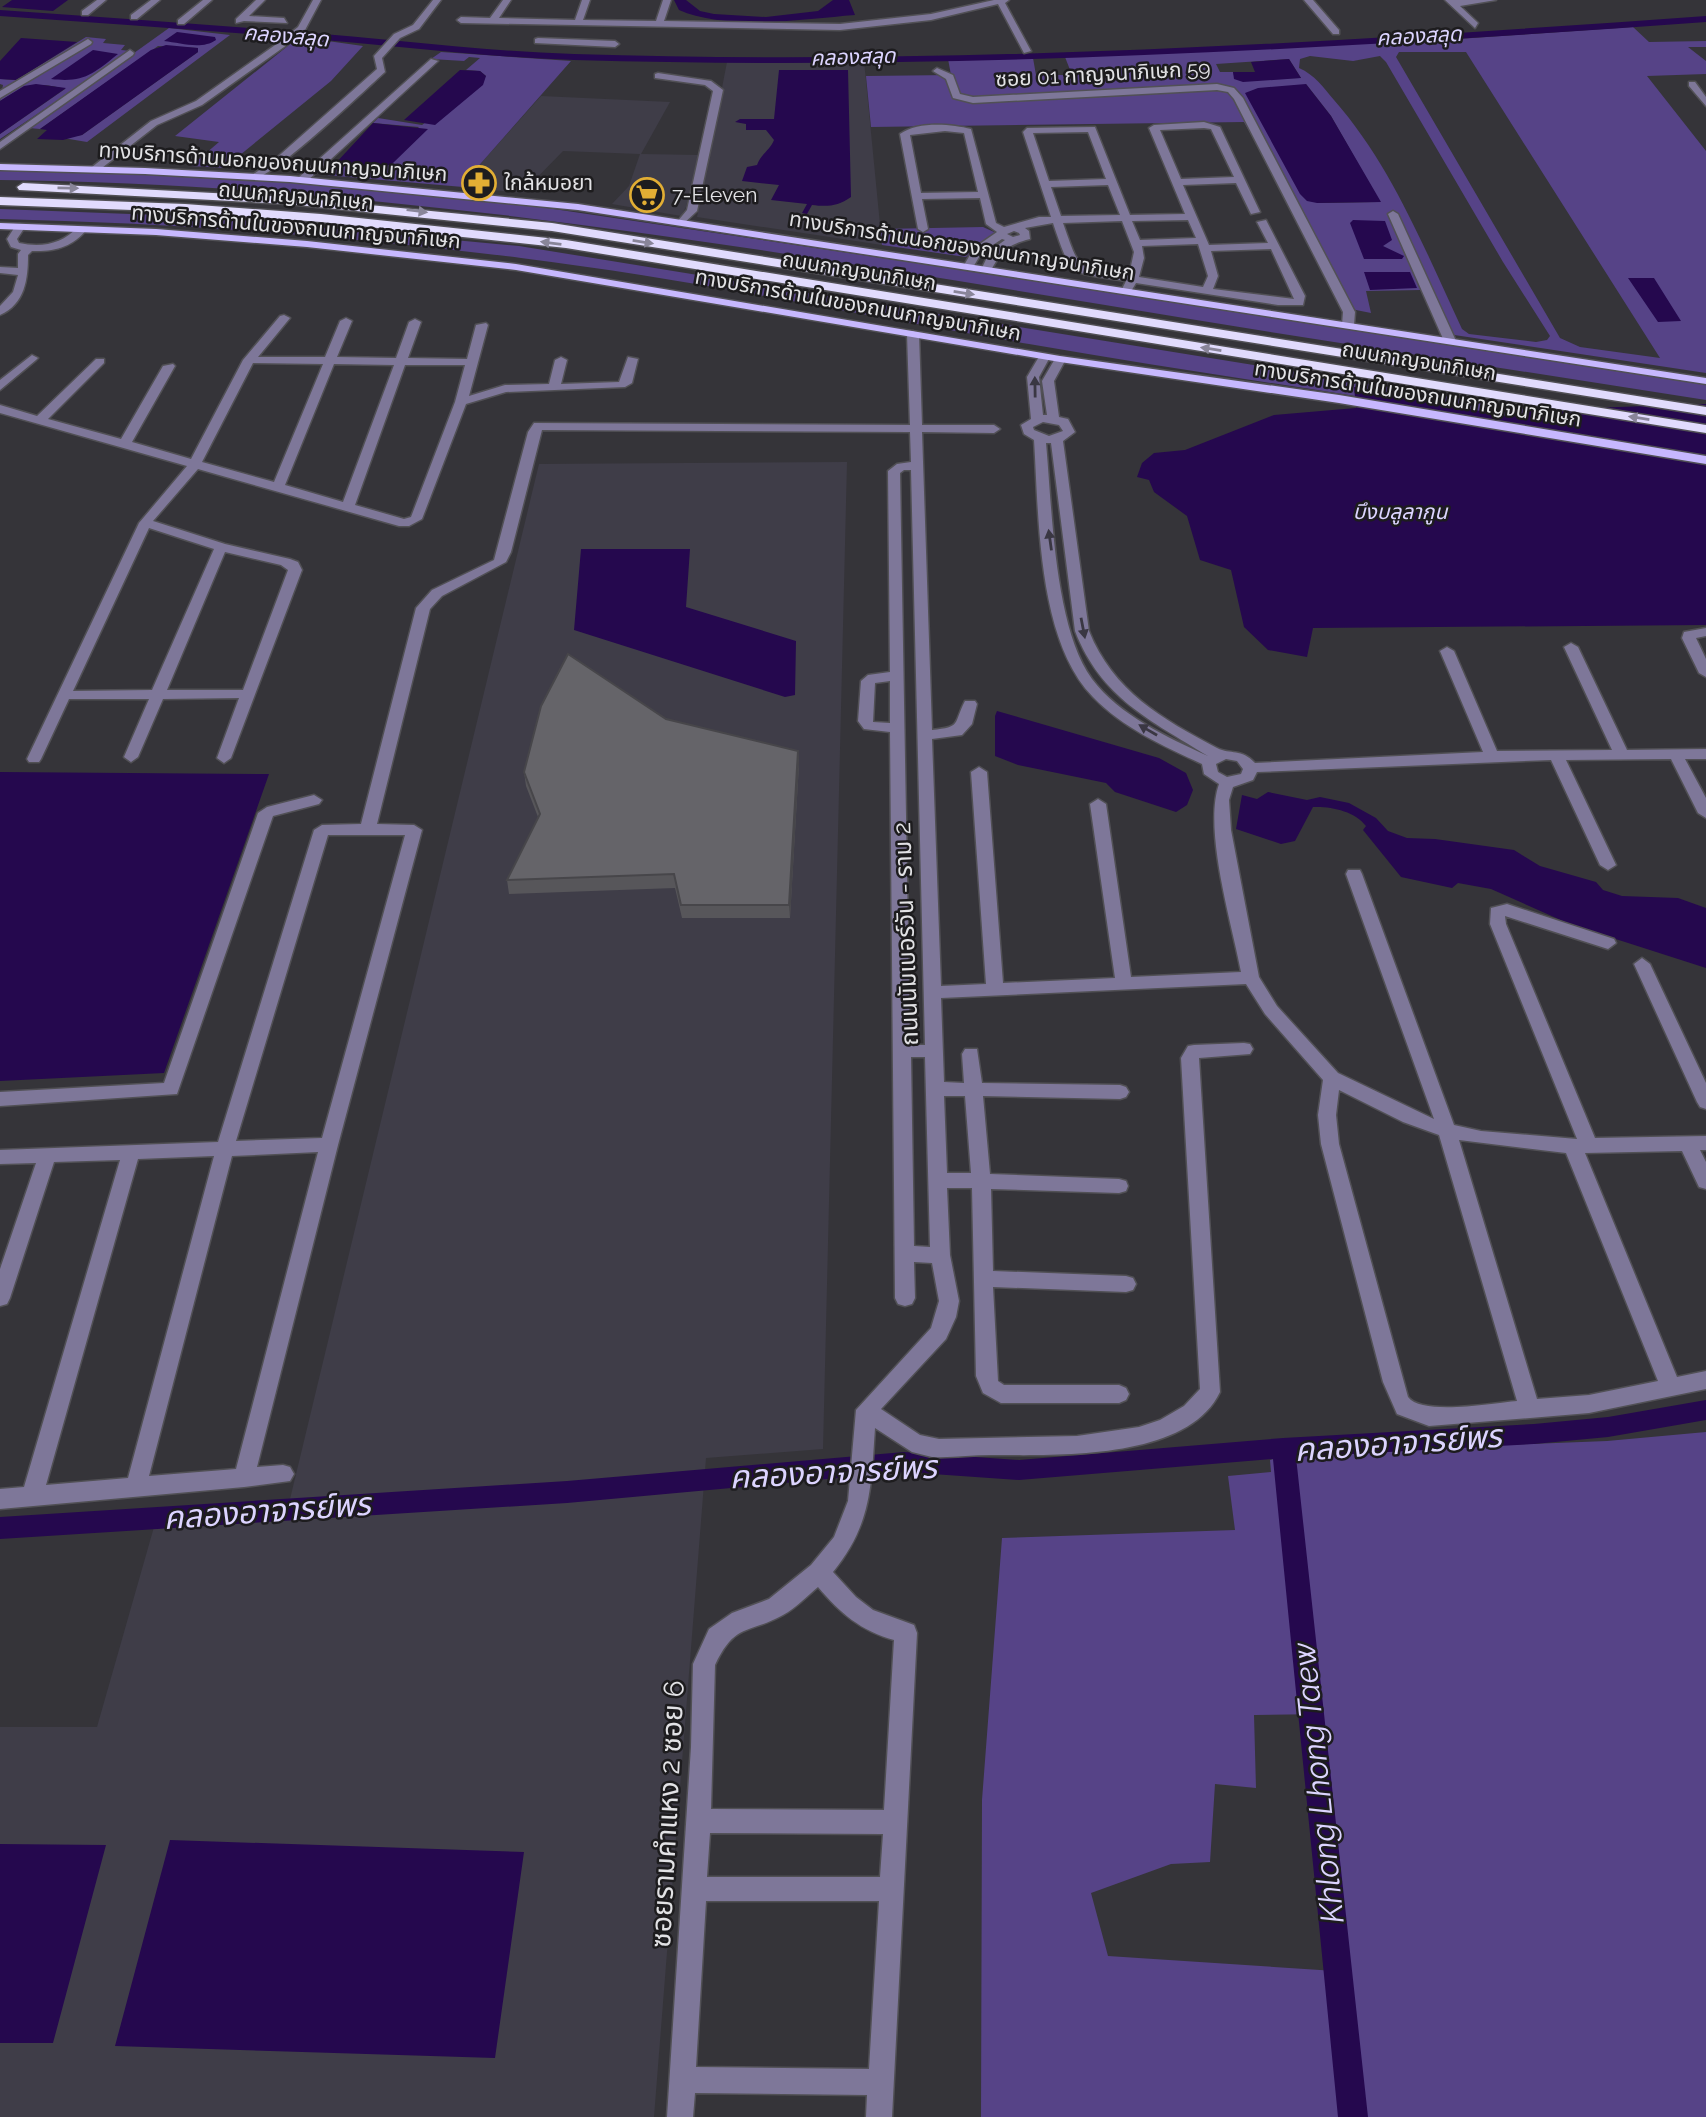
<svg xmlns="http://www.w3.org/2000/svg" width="1706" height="2117" font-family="Raleway,'Noto Sans Thai',sans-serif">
	<rect width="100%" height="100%" fill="#353439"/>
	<path fill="#3f3d48" d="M864,61L882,245L697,217L727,62Z
		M541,96L670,102L641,154L699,155L686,207L681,216L612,204L629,186L640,154L563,151L522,193L463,187L467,179Z
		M847,462L823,1449L706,1458L654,2117H0V1727H97L154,1527L285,1520L539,464Z"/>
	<path fill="#564387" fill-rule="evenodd" d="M1633,27L1649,42L1706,41V47H1688L1706,61V74L1647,76L1706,151V373L1441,333L1421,290L1366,291L1371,313L1351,309L1244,122L871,127L866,76L951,75L948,59L1033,58L1036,75H1072L1065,57L1458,39ZM1399,52H1466L1660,358L1580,347L1560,338L1396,57ZM1310,56L1353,61L1380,56L1386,62L1503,262L1550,336L1547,340L1536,342L1469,334L1462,329C1425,250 1392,166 1334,100C1323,87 1315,75 1299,68L1300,59ZM1289,59L1301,78L1235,79L1233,72H1220L1216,64ZM1306,84L1331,116L1380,202L1317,203Z
		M169,28L230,35L87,142L63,138L82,135L198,52V48L158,46L40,129L29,128Z
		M86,37L106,39L103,43L125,45L121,50L131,51L0,139V134L65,89C35,81 26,85 0,101L3,85L0,84V79L16,80Z
		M299,37L363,46L331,81L224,168L191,166L219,142L175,136Z
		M441,52L571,61L467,179L463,187L325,175L334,165L378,168L419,127L373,123L378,118L422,125L486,76L480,71L466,70L480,58L469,57L464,61L431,59Z
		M0,170L167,175L330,185L520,204L1285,318L1706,384V400C1504,368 1301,338 1099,304C734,244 371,184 0,180Z
		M0,209L208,217L519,246L1531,410L1511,417L1355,387V396C1246,379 1137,363 1029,344C860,315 691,279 521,258C348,236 174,223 0,219Z
		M983,227L994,232V235L976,247L966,257L882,245L881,229Z
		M1706,1432V2117H981L982,1800L1002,1538L1235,1530L1228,1476L1271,1472L1270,1460L1294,1453L1607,1441ZM1323,1714L1351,1972L1108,1956L1091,1893L1171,1864L1210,1862L1215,1784L1256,1788L1254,1715Z"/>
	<path fill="#25084e" d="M12,0H68L53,11L2,7Z
		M674,0H686L700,11L714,14L766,17L818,11L833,0H849L855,15C804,19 727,31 679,10Z
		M177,32L215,37L216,40C202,50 181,43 164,41Z
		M21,38L77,42L16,80L0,79V61Z
		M166,45L198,48V52L82,135L63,140L37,139L47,130L40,129L151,50Z
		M93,50L118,54C93,74 84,83 51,79Z
		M1289,59L1301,78L1243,82L1234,79L1233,72H1255L1251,62Z
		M460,70L480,71L486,76L483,85L435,125L404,120Z
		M779,70H848L851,197C838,206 828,207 812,205L807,214L802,213L807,204L771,200L779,185L742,181L747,167L757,165C761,154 770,150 774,140L766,130H746V124L735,122L740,119H774Z
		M36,84L66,88L0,134V101L24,86Z
		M1306,84L1331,116L1381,202L1317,203L1307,201L1300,194L1245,93L1258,88Z
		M373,123L428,129L392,164L379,168L334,165Z
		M1353,220L1385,221L1392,240L1383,246L1404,256L1402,259H1364L1350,223Z
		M1364,272H1410L1417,288L1370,290Z
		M1628,278H1654L1681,321L1658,322Z
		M1354,387L1511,417L1531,410L1706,404V625L1313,628L1307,657L1268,650L1244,627L1231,570L1200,560L1187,516L1154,492L1149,480L1137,477L1142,463L1154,453L1185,450L1274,415L1356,408Z
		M581,549H690L686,607L796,641L795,695L785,697L574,630Z
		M997,711L1159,758L1186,773L1193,790L1187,805L1176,812L1115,792L1106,783L1018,765L995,756V716Z
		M0,772L269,774L164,1073L0,1081Z
		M1268,792L1307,800L1320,797L1349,803L1376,818L1388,831L1407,838L1435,839L1514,850L1540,866L1596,882L1603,890L1622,896L1678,898L1706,908V968L1572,925L1491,889L1458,883L1452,888L1401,877L1363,830L1366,826C1355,811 1330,806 1313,807L1295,841L1281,844L1236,829L1242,795L1257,799Z
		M170,1840L524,1852L495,2058L115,2046Z
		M0,1844L106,1845L53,2043H0Z"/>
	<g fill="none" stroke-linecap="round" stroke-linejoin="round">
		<path fill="#25084e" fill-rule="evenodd" d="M0,10C100,17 200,24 300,32C391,39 482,51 574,54C951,66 1330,43 1706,16V22C1330,49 951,71 574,60C482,57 391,45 300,38C200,30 100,23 0,16Z
			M1706,1400V1420L1608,1437L1534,1444L1296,1457L1368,2117H1338L1273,1459L1019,1480L904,1472L567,1503L0,1539V1517L567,1481L904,1452L1019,1460L1283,1438L1534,1424L1608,1417Z"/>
		<g stroke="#515055" stroke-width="3">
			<path id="minor" d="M97,0H106L88,15H82V11Z
				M151,0H160L137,19H131V15Z
				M203,0H212L184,24H178V20Z
				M256,0H265L249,16L284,18L287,23L244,21L236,23V19Z
				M313,0H321L305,30L284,47L202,105L157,125L98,171H92V167L151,121L196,101L278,43L298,27Z
				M433,0H441L419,29L400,38L382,58L385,72C365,90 270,181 252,179V175L273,161L377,69L374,56L394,34L413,25Z
				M503,0H511L499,18L575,20L582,0H590L583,20L656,21L663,0H671L664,21L840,24L931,14L994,0H1009L1005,3L1031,51L1024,53L998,4L931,20L840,30L461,23L457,20L461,17L490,18Z
				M1304,0H1313L1339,30V34H1333Z
				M1445,0H1496L1460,6L1478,23L1475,28Z
				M538,38L615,41L619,44L615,47L535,43V39Z
				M88,39L92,42L91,44L0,98V91Z
				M130,50L134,53L133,55L0,149V142Z
				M431,59L438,61L306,182H298V178Z
				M937,68L953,75L960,94L973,97L1217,84L1234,88L1243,98L1355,312L1354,325L1348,328L1342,325L1343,312L1234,99L1228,92L1217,90L973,103L953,98L946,79L933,71Z
				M658,73L711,81L723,90L697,211L682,225L677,222L687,210L713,91L705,85L655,78V74Z
				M1689,82H1695L1706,97V106L1689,86Z
				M1204,122L1220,127L1260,212L1251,214L1236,183L1183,185L1209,245L1268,243L1257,222L1266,220L1305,296L1303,305H1278L1136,283L1130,293H1122L1121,291L1126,281C1069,272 1072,279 1053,223L1025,228L1029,231L1030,239C1006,245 1001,252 990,272L981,270L990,251L1005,240L1002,239L982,252L972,269H964L963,267L974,248L997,232L986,224L980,198L922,199L928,229L923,232L918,229L900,134C918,121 951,124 971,129L996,223L1004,227L1039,217H1051L1023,132L1027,128L1095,127L1130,215L1185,214L1149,128L1154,125ZM1204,128L1211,129L1234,177L1181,179L1160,130ZM945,131L964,133L978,192L921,193L910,135ZM1088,132L1106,179L1049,181L1033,133ZM1108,185L1120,215L1061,216L1051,187ZM1188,220L1196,238L1140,240L1132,221ZM1122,221L1134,252L1129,275C1076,267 1081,274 1063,223ZM1014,231L1019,233L1020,235L1013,237L1007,234ZM1198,244L1208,276L1203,287L1139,277L1144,258L1142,246ZM1271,249L1294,299L1213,289L1218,276L1211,251Z
				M1393,211L1398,214L1456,341L1454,343L1444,341L1388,214Z
				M20,224L25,227L17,239L19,243C42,248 62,244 78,227L87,229C73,247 54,252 32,251L28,255C28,279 25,304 0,315V306L13,292L18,275L0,273V267L18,268V254L21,250L11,247L7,239L16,225Z
				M284,315L290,318L258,357H325L340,321L346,318L352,321L337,357L396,358L409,322L415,319L421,322L408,358L467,359L476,325L486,323L488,325L469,396L505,385L549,384L555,360L561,357L567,360L561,384L619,382L628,357L638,359L632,383L625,387L506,392L466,404L422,519L409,526H399L198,469L153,521L225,544L290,559L298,562L302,570L231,758L224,763L217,758L239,698L163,699L138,757L131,762L124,757L149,699H69L41,759L39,762H29L27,759L139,523L187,466L0,413V405L37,416L96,359H104V363L48,419L121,439L163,366L173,364L175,366L132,442L191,459L243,360L280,316ZM253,363L323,364L274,482L202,462ZM334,364L394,365L343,502L285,485ZM405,365H465L455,402L411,517L404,519L355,505ZM149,528L214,549L152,690L73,691ZM225,552L281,565L288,570L243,690H167Z
				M913,331L919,334L922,425H994L1000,429L994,433L922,432L932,730C962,727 953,724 965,701H975L977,704L972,724L962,735L932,739L941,986L986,984L971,772L979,767L987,772L1003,983L1115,978L1090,804L1098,799L1106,804L1131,977L1241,972C1232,924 1203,830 1219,784L1204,774L1202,764C1163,746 1123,728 1093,697C1037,640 1039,516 1034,440L1024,434L1021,425L1031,419L1027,377L1040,355L1050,357L1039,377L1043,415H1047L1042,381L1056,357L1066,359L1054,381L1059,417L1068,419L1075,432L1063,441L1089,631C1113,691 1162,719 1217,748C1231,755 1241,748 1255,763L1483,752L1440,651L1447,647L1454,651L1497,751L1612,750L1564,647L1571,643L1578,647L1627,750L1706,749V759H1685L1706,798V818L1698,813L1671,759L1566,760L1616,865L1608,870L1600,865L1551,760L1257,772L1253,780L1233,787L1229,800L1231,830L1259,977L1277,1006L1338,1073L1434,1119L1346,874L1348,870H1360L1362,874L1454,1125L1481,1131L1577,1139L1490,924L1491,908L1507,904L1614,939L1616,943L1608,949L1505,916L1506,924L1595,1138L1706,1136V1150H1700L1706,1162V1189L1699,1187L1682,1151L1585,1153L1677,1377L1706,1371V1389L1589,1413L1530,1418L1429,1426L1397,1414L1383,1382L1321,1144L1318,1115L1323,1080L1265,1014L1246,984L941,998L944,1082L964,1083L962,1054L965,1049H977L982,1083L1120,1085L1126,1087L1129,1092L1126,1097L1120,1099L983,1096L990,1174L1119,1179L1126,1181L1128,1186L1126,1191L1119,1193L991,1189L993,1271L1126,1276L1133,1278L1136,1284L1133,1290L1126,1292L993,1287L998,1381L1004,1385H1119L1126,1388L1129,1394L1126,1400L1119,1403H1001L983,1393L976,1376L972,1188H947L950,1255L959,1301L956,1317L946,1339L881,1409L920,1435L939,1439L1077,1436L1139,1427L1160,1420L1184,1406L1200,1389L1181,1058L1188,1046L1194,1045L1244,1043L1250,1044L1253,1049L1250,1054L1199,1058L1220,1392C1187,1461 1055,1455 991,1455C971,1455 952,1458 932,1457L912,1452L875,1428C871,1486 872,1524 833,1572L856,1597L873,1610L914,1625L917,1633L892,2117H866L867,2095L695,2093L693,2117H667L691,1747L693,1664L709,1629L732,1613L769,1599L811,1565L834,1537L848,1501L856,1410L931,1328L939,1301L932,1263L914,1262L915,1298L912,1304L905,1306L898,1304L895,1298L890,732L864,729L858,721L861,681L868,675L890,672L888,471L897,464L911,462L910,432L542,430L511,552L506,562L442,596L430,609L377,824L414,825L422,830L338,1145L257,1467L283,1465L290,1467L294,1474L290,1481L244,1487L0,1509V1489L24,1487L120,1160L54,1162L10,1298L7,1304L0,1306V1269L36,1163L0,1164V1150L218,1142L314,830L322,825L361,824L416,608L432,590L494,560L528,432L534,423L910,425L907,334ZM1043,422L1059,425L1063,431L1049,436L1034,430L1033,427ZM1046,443H1051L1075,631C1101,698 1150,720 1208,756C1167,737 1120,716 1092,679C1054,627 1052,507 1046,443ZM904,470H911L925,1045H910L900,473ZM890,681V723L873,722L875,683ZM1226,759L1237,761L1243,769L1241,774L1227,777L1218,772L1216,764ZM328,835H405L322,1138L236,1141ZM911,1057H925L930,1247L914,1246ZM1339,1090L1403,1122L1439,1135L1517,1401C1494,1403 1422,1416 1408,1397L1339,1144L1336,1115ZM944,1096H965L971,1173H947ZM1459,1140L1566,1153L1658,1381L1589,1395L1537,1399ZM318,1152L236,1469L149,1476L232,1156ZM214,1156L128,1478L46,1485L138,1159ZM818,1587C840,1613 861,1631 894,1640L884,1810L711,1809L715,1665C735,1622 749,1634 783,1615C796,1608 807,1596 818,1587ZM710,1833L883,1834L880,1877H707ZM706,1901H879L869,2069L696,2067Z
				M32,355L38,358L36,360L0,390V380Z
				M1706,628V636L1696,638L1706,659V677L1699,673L1682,638L1684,632Z
				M314,795L322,800L319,804L273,816L177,1094L0,1106V1092L164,1083L258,813L267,807Z
				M1642,958L1650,964L1706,1083V1109L1700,1107L1697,1102L1634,964Z"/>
		</g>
		<g stroke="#515055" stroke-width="3">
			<path id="major" d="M0,164L145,168L290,176L578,204L1706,378V384L578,210L290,182L145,174L0,170Z
				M0,223L156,229L307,241L516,264L1060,356L1339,395L1706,456V464L1339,403L1060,362L516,270L307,247L156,235L0,229Z"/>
		</g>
		<g stroke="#515055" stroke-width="3">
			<path id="highway" d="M23,183L288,197L552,223L1706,407V415L552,231L288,204L19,190L17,187Z
				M0,197L185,204L321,214L566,240L1706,425V433L566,248L321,222L185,212L0,205Z"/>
		</g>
		<use href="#minor" fill="#7e7799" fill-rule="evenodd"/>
		<use href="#major" fill="#c7b8fe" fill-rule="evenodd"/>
		<use href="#highway" fill="#e1dbfd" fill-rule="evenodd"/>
	</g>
	<path fill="#57565a" d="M666,719L798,751L799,764L790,918H682L675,888L509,894L507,880L538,817L526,786L524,772Z"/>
	<path fill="#47464a" d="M798,751L799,764L790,918L789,905Z"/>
	<path fill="#656469" stroke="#47464a" stroke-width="2" d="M568,654L666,719L798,751L789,905H681L674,874L507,880L540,814L524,772L541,706Z"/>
	<defs><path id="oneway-solid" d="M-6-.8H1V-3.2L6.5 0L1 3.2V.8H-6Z" transform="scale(1.75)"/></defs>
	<g fill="#898599">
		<use href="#oneway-solid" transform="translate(68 188) rotate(1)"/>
		<use href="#oneway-solid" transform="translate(417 211) rotate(7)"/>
		<use href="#oneway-solid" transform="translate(643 242) rotate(9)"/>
		<use href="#oneway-solid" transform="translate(551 243) rotate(-173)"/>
		<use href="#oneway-solid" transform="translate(964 293) rotate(9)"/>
		<use href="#oneway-solid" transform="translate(1211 349) rotate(-171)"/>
		<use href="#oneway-solid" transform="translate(1639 418) rotate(-171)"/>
	</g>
	<g fill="#3a3743">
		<use href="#oneway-solid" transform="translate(1035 387) rotate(-91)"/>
		<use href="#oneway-solid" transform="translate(1050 540) rotate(-98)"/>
		<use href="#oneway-solid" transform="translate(1083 628) rotate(79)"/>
		<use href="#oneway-solid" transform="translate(1148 730) rotate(-150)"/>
	</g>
	<defs>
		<g id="pharmacy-ring" transform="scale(1.75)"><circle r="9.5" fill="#1d1c1e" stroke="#e2ae34" stroke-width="1.5"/><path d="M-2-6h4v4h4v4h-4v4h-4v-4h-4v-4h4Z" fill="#e2ae34"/></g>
		<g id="supermarket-ring" transform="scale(1.75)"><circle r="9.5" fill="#1d1c1e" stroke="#e2ae34" stroke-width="1.5"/><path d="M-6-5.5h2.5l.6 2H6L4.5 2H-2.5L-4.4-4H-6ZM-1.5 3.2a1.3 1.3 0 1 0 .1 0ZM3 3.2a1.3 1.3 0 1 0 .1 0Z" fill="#e2ae34"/></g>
	</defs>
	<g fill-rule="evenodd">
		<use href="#pharmacy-ring" x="479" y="183"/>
		<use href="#supermarket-ring" x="647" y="195"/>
	</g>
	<g text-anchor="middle" stroke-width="5" stroke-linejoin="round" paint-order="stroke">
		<g font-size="21" font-style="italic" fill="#dcd4ff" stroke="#1d1c1e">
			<text transform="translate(286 36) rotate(5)" y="7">คลองสลุด</text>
			<text transform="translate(1419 36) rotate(-3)" y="7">คลองสลุด</text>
			<text transform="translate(853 57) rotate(-2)" y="7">คลองสลุด</text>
			<text x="1400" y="519">บึงบลูลากูน</text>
		</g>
		<g font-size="21" fill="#e2e2e5" stroke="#1d1c1e">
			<text transform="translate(1103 74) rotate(-3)" y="7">ซอย 01 กาญจนาภิเษก 59</text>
			<text transform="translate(273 162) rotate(4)" y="7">ทางบริการด้านนอกของถนนกาญจนาภิเษก</text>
			<text transform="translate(296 196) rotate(5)" y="7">ถนนกาญจนาภิเษก</text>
			<text transform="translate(296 227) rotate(5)" y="7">ทางบริการด้านในของถนนกาญจนาภิเษก</text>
			<text transform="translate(962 246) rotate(9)" y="7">ทางบริการด้านนอกของถนนกาญจนาภิเษก</text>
			<text transform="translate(859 271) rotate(9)" y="7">ถนนกาญจนาภิเษก</text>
			<text transform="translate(858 305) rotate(10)" y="7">ทางบริการด้านในของถนนกาญจนาภิเษก</text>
			<text transform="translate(1419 361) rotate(9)" y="7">ถนนกาญจนาภิเษก</text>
			<text transform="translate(1418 394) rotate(9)" y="7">ทางบริการด้านในของถนนกาญจนาภิเษก</text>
		</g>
		<g font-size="21" fill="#e2e2e5" stroke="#1d1c1e" text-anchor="start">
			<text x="504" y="190">ใกล้หมอยา</text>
			<text x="672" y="202">7-Eleven</text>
		</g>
		<g font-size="24" fill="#e2e2e5" stroke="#1d1c1e">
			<text transform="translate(906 934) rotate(-92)" y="8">ถนนนัมเบอร์วัน - ราม 2</text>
		</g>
		<g font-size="28" fill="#e2e2e5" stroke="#1d1c1e">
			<text transform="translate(667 1814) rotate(-87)" y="10">ซอยรามคำแหง 2 ซอย 6</text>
		</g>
		<g font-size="32" font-style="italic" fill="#dcd4ff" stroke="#1d1c1e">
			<text transform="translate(1398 1443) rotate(-4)" y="11">คลองอาจารย์พร</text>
			<text transform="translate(833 1472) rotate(-3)" y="11">คลองอาจารย์พร</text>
			<text transform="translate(267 1511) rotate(-4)" y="11">คลองอาจารย์พร</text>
			<text transform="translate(1318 1783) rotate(-96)" y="11">Khlong Lhong Taew</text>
		</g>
	</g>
</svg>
